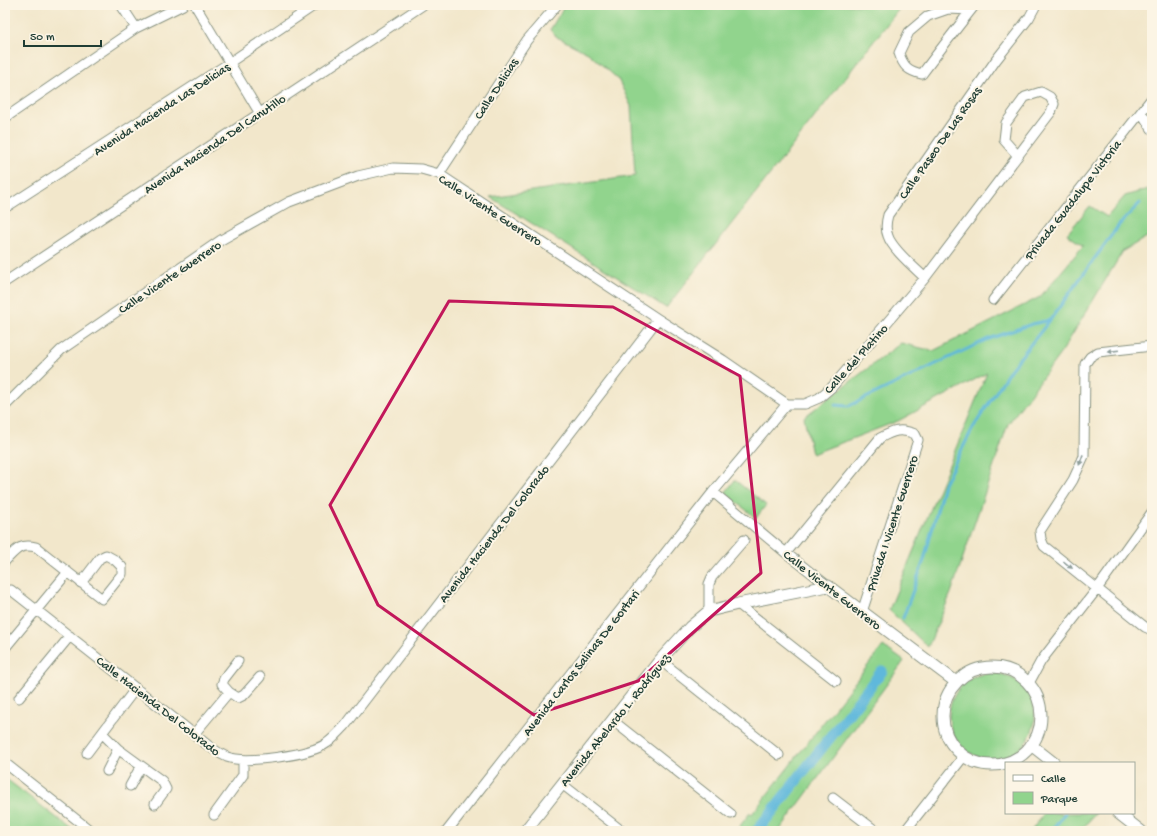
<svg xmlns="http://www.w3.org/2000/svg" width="1157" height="836" font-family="'Gochi Hand',sans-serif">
	<rect width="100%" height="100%" fill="#fcf5e5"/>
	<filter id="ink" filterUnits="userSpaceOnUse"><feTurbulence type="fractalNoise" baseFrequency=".025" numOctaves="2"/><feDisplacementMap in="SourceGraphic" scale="8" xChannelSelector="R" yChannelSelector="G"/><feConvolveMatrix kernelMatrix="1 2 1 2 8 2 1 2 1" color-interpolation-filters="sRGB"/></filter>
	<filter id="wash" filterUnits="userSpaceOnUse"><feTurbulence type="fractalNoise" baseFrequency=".012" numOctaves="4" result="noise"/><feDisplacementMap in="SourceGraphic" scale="16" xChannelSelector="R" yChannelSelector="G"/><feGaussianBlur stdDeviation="0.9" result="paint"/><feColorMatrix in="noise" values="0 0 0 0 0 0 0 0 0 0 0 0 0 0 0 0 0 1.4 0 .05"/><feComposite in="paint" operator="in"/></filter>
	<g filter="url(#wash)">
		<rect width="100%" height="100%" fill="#f2e7cb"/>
		<path fill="#91d48d" stroke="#588860" d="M565,5H902L666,308L490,197L635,176L631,106L618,79L588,53L557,37L550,30Z
			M1152,188V234L1123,251L1063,350L1008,424L951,593L928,647L889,610L987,373L898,421L812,454L804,417L901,343L933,351L1040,297L1083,246L1067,234L1090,206L1107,217L1125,196Z
			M735,480L766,505L756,518L725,493Z
			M883,646L904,661L779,831H736L750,813L752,814Z
			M949 716a43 43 0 1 1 86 0a43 43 0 1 1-86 0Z
			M5,778L74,831H5Z
			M1044,813H1096L1080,831H1031Z"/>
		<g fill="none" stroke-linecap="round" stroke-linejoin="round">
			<path stroke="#5eb8db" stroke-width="3" d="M835,405L849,406L986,340L1032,324L1050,320
				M903,618L924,560L944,484L973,428L1010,370L1050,320L1119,225L1140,203
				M1052,831L1065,813"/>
			<path stroke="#5eb8db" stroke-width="11" d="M757,831L882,671"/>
		</g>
	</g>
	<g filter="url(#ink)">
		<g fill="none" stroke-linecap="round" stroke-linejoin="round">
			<g stroke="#889280" stroke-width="11">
				<path id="minor" d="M121,5L136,28
					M195,5L259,112
					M971,10L948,9L928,16L909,32L899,53C903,66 908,71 922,74C939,51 957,28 975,5
					M1141,112L1152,129
					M5,118L136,28L183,5
					M439,174L527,40L557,5
					M5,208L229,63L315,5
					M925,278C915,268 892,249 888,236C885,229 886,222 888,215L996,60L1029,18L1036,5
					M5,282L423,5
					M993,300L1152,98
					M1152,346L1098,352L1090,357L1085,364L1084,456L1073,480L1040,531L1041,539L1044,546L1145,627L1152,630
					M5,406L61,350L221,240L289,202L358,176L393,168L421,169L439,174L658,319L723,360L787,404
					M713,492L786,553L828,586
					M786,553L880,438C893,431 900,428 915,434L918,440L862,612
					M5,561C16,550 20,543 36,547L102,599L122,574V567L115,560L106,555L100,558L81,583
					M11,590L194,734C204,742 215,752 227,757C246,764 311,755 327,743C333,739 339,732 345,726L658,319
					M738,604L836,681
					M709,611V584L712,577L744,540
					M5,648L68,572
					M660,660L779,755
					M238,661L224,679L222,684L229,692L238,698L244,695L260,677
					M1029,683L1041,661L1097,589L1152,512
					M136,688L102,733L118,749L162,781L166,789L155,804
					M19,698L70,636
					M612,720L731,814
					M194,734L229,692
					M87,753L102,733
					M5,763L91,831
					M107,771L118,749
					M562,784L622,831
					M130,786L141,766
					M833,798L876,831
					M214,815L243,775V760
					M447,831L713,492L787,404H805L819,398L832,387L925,278L1051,112L1054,104L1050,97L1041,92L1025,97L1006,123L1004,140L1018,156
					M905,831L964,756"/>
			</g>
			<g stroke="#889280" stroke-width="13">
				<path id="tertiary" d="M943 716a49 49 0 1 1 98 0a49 49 0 1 1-98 0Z
					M1031,745L1054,763
					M1118,813L1141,831
					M525,831L660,660L690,627L709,611L738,604L828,586L956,682"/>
			</g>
			<use href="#minor" stroke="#fff" stroke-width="9"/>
			<use href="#tertiary" stroke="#fff" stroke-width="11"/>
		</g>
		<defs><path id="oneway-solid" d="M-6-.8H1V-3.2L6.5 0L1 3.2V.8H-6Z"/></defs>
		<g fill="#8f9e9a">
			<use href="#oneway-solid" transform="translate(1113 351) rotate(173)"/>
			<use href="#oneway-solid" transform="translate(1081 460) rotate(110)"/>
			<use href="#oneway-solid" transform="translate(1068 565) rotate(39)"/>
		</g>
	</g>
	<path fill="none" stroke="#c2185b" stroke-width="3" stroke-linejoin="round" d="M449,301L613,307L740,376L761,573L638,681L534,715L378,605L330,505Z"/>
	<g text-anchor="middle" stroke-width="4" stroke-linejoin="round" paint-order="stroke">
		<g font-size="13" fill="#1f3d34" stroke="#fcf5e5">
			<text transform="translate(495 88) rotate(-57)" y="5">Calle Delicias</text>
			<text transform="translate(161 108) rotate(-33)" y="5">Avenida Hacienda Las Delicias</text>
			<text transform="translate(939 142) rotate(-55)" y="5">Calle Paseo De Las Rosas</text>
			<text transform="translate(214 143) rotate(-34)" y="5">Avenida Hacienda Del Canutillo</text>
			<text transform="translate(1072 199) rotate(-52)" y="5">Privada Guadalupe Victoria</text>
			<text transform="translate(491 209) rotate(33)" y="5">Calle Vicente Guerrero</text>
			<text transform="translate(169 276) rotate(-34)" y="5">Calle Vicente Guerrero</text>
			<text transform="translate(855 358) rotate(-48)" y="5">Calle del Platino</text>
			<text transform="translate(891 523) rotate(-72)" y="5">Privada I Vicente Guerrero</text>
			<text transform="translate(493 533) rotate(-52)" y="5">Avenida Hacienda Del Colorado</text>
			<text transform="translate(833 589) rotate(38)" y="5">Calle Vicente Guerrero</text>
			<text transform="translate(580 662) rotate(-52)" y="5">Avenida Carlos Salinas De Gortari</text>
			<text transform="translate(159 705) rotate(38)" y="5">Calle Hacienda Del Colorado</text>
			<text transform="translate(614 719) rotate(-51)" y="5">Avenida Abelardo L. Rodríguez</text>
		</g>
	</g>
	<rect width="1157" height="836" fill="none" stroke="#fcf5e5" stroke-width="20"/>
	<rect x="1005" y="762" width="130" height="52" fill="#fcf5e5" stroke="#a4ab9e"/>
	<rect x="1013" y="775" width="20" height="6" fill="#ffffff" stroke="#a4ab9e"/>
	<text x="1041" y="782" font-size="12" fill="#1f3d34">Calle</text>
	<rect x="1013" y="792" width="20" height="12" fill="#91d48d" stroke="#a4ab9e"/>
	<text x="1041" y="802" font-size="12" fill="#1f3d34">Parque</text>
	<path d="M24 40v6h77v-6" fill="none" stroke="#1f3d34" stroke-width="2"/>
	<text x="30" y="40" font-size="12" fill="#1f3d34" stroke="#fcf5e5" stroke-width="3" paint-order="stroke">50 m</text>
</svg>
